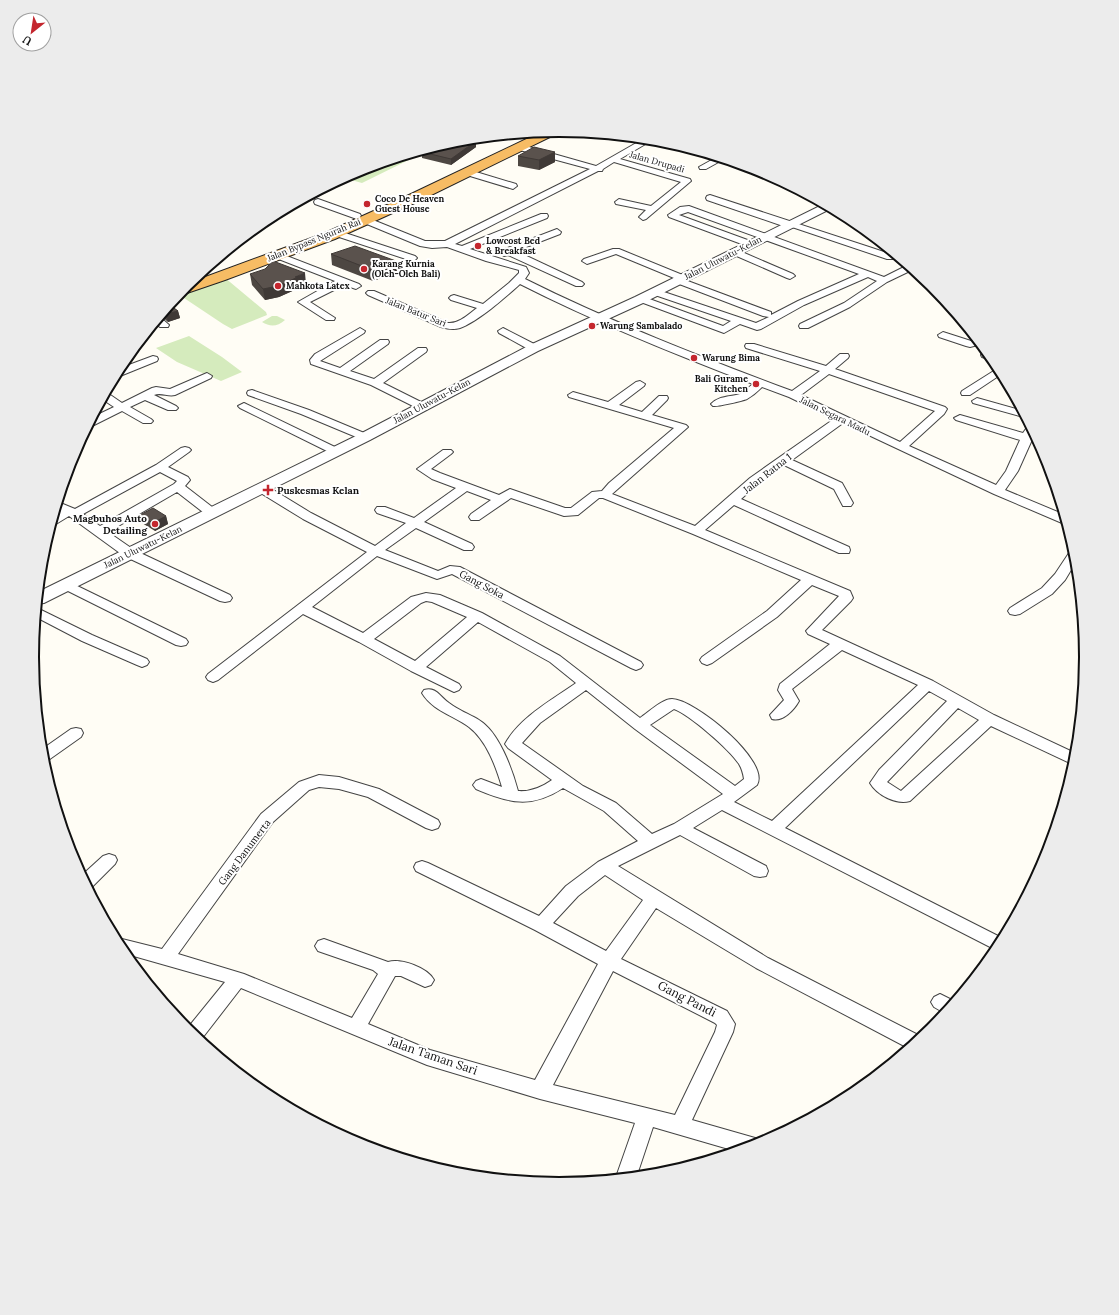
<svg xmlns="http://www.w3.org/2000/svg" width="1119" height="1315" font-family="Lora,serif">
	<rect width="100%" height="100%" fill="#fffdf5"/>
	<path fill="#d5ebbd" d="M435,147L362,183L344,178L358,170Z
		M224,277L266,312L267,315L232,329L223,324L178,294Z
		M272,316H277L285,320C277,327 270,327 262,322Z
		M189,336L222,357L242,372L221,381L177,362L156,348Z"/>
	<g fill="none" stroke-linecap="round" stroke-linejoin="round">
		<g stroke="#444" stroke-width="2">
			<path id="minor" d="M645,138L654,139L620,159L690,179L691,181L646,219L643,220L639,217L646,210L616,204L615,202L619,199L651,206L681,182L614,162L603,169L602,171H598L455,244L462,246L541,214H547L548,216L547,218L470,249L526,267L529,273L525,279C611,322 701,357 792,391L820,371L746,348L745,346L746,344H754L826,366L840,354H848L849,356L848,358L835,369L945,407L947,409L944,414L909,446L996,485L1006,471L1020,440L956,420L954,418L960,415L1023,433L1028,426L1030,425L1035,433L1018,471L1005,490L1065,515L1067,523H1062L994,494L843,423L792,460L842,483L853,503L851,506H843L834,489L784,465L758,484L741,499L849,547L850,550L849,553H839L734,505L705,530L850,591L853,598L851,601L822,630L933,681L994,715L1077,754L1075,765L1072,764L991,726L910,801C896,805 877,795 870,783L879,770L947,701L929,691L785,828L1004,939L998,951L722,810L693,828L766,866L768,871L766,876L760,877L754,876L680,835L618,866L768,958L924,1038L910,1049L756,968L656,908L621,959L727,1011L735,1024L733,1032L692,1120L755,1138L762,1141L763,1144L739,1152L653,1127L636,1178L615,1180L635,1123L540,1099L427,1065L241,988L200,1041L186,1030L225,982L123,953L115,939L118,938L162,949L261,814L299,782L319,775L339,777L379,789L438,820L440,824L438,828L432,830L426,828L368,797L339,789L319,787L309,790L273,822L178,954L244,974L352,1018L378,974L373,970L318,951L315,946L318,941L324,939L388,962C401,958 428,968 434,980L431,985L425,987L401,976H395L368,1024L430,1050L535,1080L598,964L535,930L416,871L414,867L416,863L422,861L428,863L539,916L566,886L598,862L638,841L604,811L563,788C531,809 509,803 476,789L473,785L476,781L481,779L502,787C496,767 487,741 469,727C453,715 433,711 422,693L424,690C436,686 440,697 449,703C458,710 469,714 479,720C499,732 512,769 518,791C531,792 542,787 552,780L508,748L505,744C520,717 552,700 576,683L550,662L478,622L426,667L459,684L461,687L459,690L454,692L411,671L359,642L303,614L218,680L213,682L208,680L206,677L208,674L367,552L303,519L259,492L257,489L259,486H267L311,513L375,546L406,523L377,513L375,510L377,507H385L414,518L456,488L432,479L417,469L443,450H451L453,452L451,454L431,469L440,473L499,495L510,489L565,508H571L592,492L602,491L609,483L674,428L569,397L568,395L573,392L608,402L636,382L640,381L645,384L644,386L619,405L642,412L659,396H667L668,398L667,400L652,415L686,425L688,427L612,494L695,526L750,478L834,419L789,397L762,387C758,391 752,396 747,399C742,401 717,407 713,406L711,404C718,396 730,397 740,394C744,392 749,387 753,384C674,354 595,322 520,284C506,297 477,322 460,328C453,330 448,329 441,327L368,295L366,293L368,291H374L448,323C459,324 469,314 477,308L451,300L449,298L451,296L454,295L483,304L509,283L519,273V270L486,261L447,247L432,248L420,246L362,222L361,220L362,218H368L425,241H445L590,169L516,149V145H522L596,166ZM829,374L935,411L900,442L801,395ZM467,491L491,500L471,514L469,517L471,520H479L511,498L564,516L578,515L599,498H603L693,534L801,580L767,611L702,657L700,660L702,663L707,665L712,663L777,617L812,585L839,596L806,631L808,634L830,644L780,684L778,690L784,700L770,715L772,719C783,722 794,710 799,701L792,689L842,650L918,685L772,821L734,802L757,785C771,761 694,699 672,699C662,699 649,712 640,718L560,656L482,613L440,595L426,593L411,597L363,633L312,607L377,556L437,579L452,574L631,668L636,670L641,668L643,665L641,662L460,567L450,566L438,571L385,550L416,528L464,550H472L474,547L472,544L424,522ZM426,601L432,602L467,617L415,661L374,639L421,603ZM586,690L635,729L723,794L674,824L652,834L616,803L583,786L522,743L540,723ZM958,708L979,720L901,791L887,782ZM674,709C690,715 729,749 739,764C742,769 743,773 744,779L735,786L650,725ZM605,875L643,900L606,951L553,923L578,896ZM613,971L715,1023L717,1025L715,1032L675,1115L553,1085Z
				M717,157L724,159L706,169H700L699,167Z
				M466,169H472L476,172L516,184L517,186L513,189L470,176L465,171Z
				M710,195L869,247L893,255L895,257L893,259H887L792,227H786L707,200L706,198L707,196Z
				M318,199L360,214L361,216L357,219L354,218L315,204L314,202L315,200Z
				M689,206L884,277L908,265L914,269L887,282L850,307L808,328H800L799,326L800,324L844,303L877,281L868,277L804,305L761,329L757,330L740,324L724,333L638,301L636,299L641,296L644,297L723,326L731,321L652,294L650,292L655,289L658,290L756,323L769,317L763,316L674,282L672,280L674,278L616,254L587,264L582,261L584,259L613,249H619L685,276L687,278L685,280L771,312V315L798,301L859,274L688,212L679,215L753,242L755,244L750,247L747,246L669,217L668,215L680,207Z
				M557,229L561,232L560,234L516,251L582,282L584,284L582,286H576L508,255L504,256L499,253L505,249Z
				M336,230L415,256L417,258L415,260H409L333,235L331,233L333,231Z
				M735,249L793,274L795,276L790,279L787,278L732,254L730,252L732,250Z
				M279,253L359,284L361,286L356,289L344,285L310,302L335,318L334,320H326L298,302L335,281L276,258L274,256Z
				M160,317L169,325L168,327H160L155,323Z
				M360,328L365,331L364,333L320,361L340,368L380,340H388L389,342L388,344L350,371L374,379L418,348H426L427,350L426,352L383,383L425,404L427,406L425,408H417L371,385L311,364L310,360L315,354Z
				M503,328L538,346L539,348L538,350H530L499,333L498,331Z
				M943,332L971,341L977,339L982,344L970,347L966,346L939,337L938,335Z
				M986,349L995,361L982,357L981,355Z
				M153,356L157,357L158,359L157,361L120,376L114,377L118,369Z
				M1000,367L1003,373L970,395H962L961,393L962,391Z
				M207,373L212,376L211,378L175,395C168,397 161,392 154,395L176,406L178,408L176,410H168L145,400L130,407L151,419L153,421L151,423H143L122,411L94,425L88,426L93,417L114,407L102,399L106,392L122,403L152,388L156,387L170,389Z
				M252,390L309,410L369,435L371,437L369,439H361L301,414L248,395L247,393L248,391Z
				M977,398L1023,411L1027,418L973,403L972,401Z
				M244,403L339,449L341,451L339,453H331L240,408L238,406Z
				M185,447L189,448L191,450L189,452L168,467L188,477L190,480L185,486L216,510L218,513L216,516H208L177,492L108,532L134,550L230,595L232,598L230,601L225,602L220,601L124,556L69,516L56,524L51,525L54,515L60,512L56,509L58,502L75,509L156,465L181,448ZM160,472L177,481L174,484L100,526L83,514Z
				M1075,549L1077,560L1065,580L1052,594L1020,614L1015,615L1010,614L1008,611L1010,608L1042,588L1055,574L1071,550Z
				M67,581L186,639L188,642L186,645L181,646L176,645L62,588L60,585L62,582Z
				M37,608L92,635L147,659L149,662L147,665L142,667L137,665L82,641L36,617Z
				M76,728L81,729L83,733L81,737L47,761L43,762L41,750L71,729Z
				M109,854L115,856L117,860L115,864L91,888L88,889L81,876L103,856Z
				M940,994L956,1002L946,1014L934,1007L931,1002L934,997Z"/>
		</g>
		<g stroke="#444" stroke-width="2">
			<path id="tertiary" d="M824,204L832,208L643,303L538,351L370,440L44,603L37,604L38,592L360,434L530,345L635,297Z"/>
		</g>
		<g stroke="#222" stroke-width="2">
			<path id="trunk" d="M558,130L556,134L419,201L335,239L225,280L187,293L179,294L189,283L325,233L409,195L541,132Z"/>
		</g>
		<use href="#minor" fill="#fff" fill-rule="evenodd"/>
		<use href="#tertiary" fill="#fff" fill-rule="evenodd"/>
		<use href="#trunk" fill="#f7bc64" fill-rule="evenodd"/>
	</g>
	<path fill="#4d4742" d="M476,141V147L451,165L422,158V152Z
		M555,152V162L539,170L518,166V156Z
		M331,254L397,272L373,281L332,265Z
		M250,274L306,284L299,287V288L279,297L265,300L252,285Z
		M170,305L178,311L180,318L168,322L161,316Z
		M140,515L166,516L168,524L155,531L142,523Z"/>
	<path fill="#3f3936" d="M476,141V147L451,165V159Z
		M555,152V162L539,170V160Z
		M396,261L397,272L373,281L372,270Z
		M305,273L306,284L299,287V288L279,297L265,300L263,289Z
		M178,311L180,318L168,322L166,314Z
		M166,516L168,524L155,531L153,523Z"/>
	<path fill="#5a524d" stroke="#3f3936" d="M468,139L476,141L451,159L422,152L427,149L457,140Z
		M534,147L555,152L539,160L518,156Z
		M355,246L396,261L372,270L331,254Z
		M273,261L305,273L295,277H298L278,286L263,289L250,274L265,269Z
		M170,305L178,311L166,314L164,312Z
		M153,508L166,516L153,523L140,515Z"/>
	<g fill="#c4262e" stroke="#fff" stroke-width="1.5">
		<circle cx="367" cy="204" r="4"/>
		<circle cx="478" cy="246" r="4"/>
		<circle cx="364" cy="269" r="4"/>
		<circle cx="278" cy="286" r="4"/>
		<circle cx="592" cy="326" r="4"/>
		<circle cx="694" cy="358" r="4"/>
		<circle cx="756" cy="384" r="4"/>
		<path d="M266 484h4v4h4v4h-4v4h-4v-4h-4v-4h4z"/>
		<circle cx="155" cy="524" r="4"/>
	</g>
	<g text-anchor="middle" stroke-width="4" stroke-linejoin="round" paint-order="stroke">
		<g font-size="9" fill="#111" stroke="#fff">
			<text transform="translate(657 162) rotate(16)" y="3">Jalan Drupadi</text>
			<text transform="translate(314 240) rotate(-22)" y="3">Jalan Bypass Ngurah Rai</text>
			<text transform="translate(723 258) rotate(-27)" y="3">Jalan Uluwatu-Kelan</text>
			<text transform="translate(416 312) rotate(22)" y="3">Jalan Batur Sari</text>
			<text transform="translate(432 401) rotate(-28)" y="3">Jalan Uluwatu-Kelan</text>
			<text transform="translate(835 416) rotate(26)" y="3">Jalan Segara Madu</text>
			<text transform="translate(143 547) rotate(-26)" y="3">Jalan Uluwatu-Kelan</text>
		</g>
		<g font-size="9" font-weight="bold" fill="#111" stroke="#fff" text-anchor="start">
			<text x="375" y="202">Coco De Heaven<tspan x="375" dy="10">Guest House</tspan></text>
			<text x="486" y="244">Lowcost Bed<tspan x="486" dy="10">&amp; Breakfast</tspan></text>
			<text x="372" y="267">Karang Kurnia<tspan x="372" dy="10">(Oleh-Oleh Bali)</tspan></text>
			<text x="286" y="289">Mahkota Latex</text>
			<text x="600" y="329">Warung Sambalado</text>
			<text x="702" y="361">Warung Bima</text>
			<text x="748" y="382" text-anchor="end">Bali Gurame<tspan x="748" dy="10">Kitchen</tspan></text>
		</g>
		<g font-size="10" fill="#111" stroke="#fff">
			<text transform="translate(767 473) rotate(-38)" y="4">Jalan Ratna 1</text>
			<text transform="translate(482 584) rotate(28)" y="4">Gang Soka</text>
			<text transform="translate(244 852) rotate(-53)" y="4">Gang Danumerta</text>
		</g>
		<g font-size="10" font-weight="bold" fill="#111" stroke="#fff" text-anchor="start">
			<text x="277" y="494">Puskesmas Kelan</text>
			<text x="147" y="522" text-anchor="end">Magbuhos Auto<tspan x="147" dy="12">Detailing</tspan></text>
		</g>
		<g font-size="12" fill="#111" stroke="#fff">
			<text transform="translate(687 999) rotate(27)" y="4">Gang Pandi</text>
			<text transform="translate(433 1056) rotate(19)" y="4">Jalan Taman Sari</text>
		</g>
	</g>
	<path d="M0 0H1119V1315H0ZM39 657a520 520 0 1 1 1040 0a520 520 0 1 1-1040 0Z" fill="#ececec" fill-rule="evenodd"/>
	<path fill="none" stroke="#111" stroke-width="2" d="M39 657a520 520 0 1 1 1040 0a520 520 0 1 1-1040 0Z"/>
	<g transform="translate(32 32) rotate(210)"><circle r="19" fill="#ffffff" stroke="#a0a0a0"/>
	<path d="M0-3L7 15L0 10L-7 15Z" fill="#c4262e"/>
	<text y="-6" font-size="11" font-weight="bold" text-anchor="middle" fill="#111111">U</text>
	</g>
</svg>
